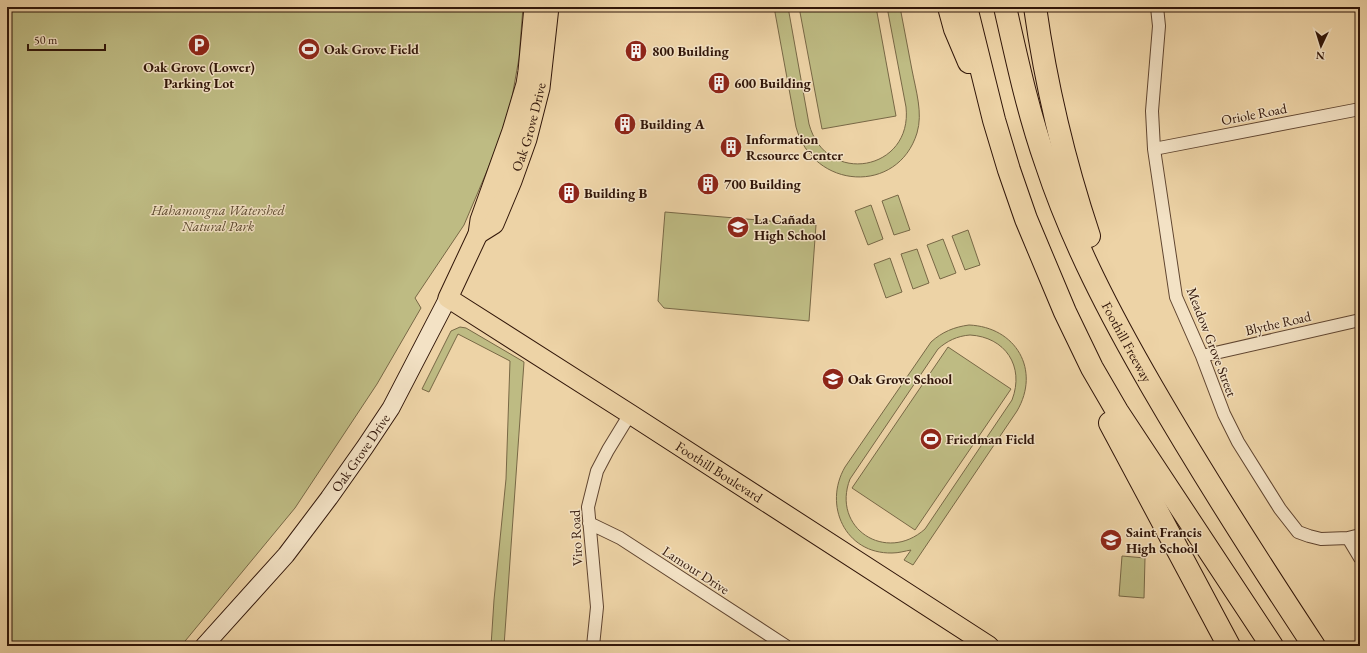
<svg xmlns="http://www.w3.org/2000/svg" width="1367" height="653" font-family="'EB Garamond',serif">
	<rect width="100%" height="100%" fill="#edd3a6"/>
	<filter id="stains"><feTurbulence type="fractalNoise" baseFrequency=".005" numOctaves="4"/><feColorMatrix values="0 0 0 0 .2 0 0 0 0 .09 0 0 0 0 .02 0 0 0 .5 -.17"/></filter>
	<radialGradient id="worn" r=".72"><stop offset=".6" stop-color="#630" stop-opacity="0"/><stop offset="1" stop-color="#630" stop-opacity=".3"/></radialGradient>
	<path fill="#bebb83" stroke="#786846" fill-rule="evenodd" d="M7,7H523L519,58L511,103L498,145L464,225L415,298L421,308L377,384L295,508L181,646H7Z
		M774,7H788L809,124C826,187 913,171 906,107L887,7H900C904,28 908,49 912,70C916,91 923,113 917,133C898,195 813,190 796,127Z
		M799,7H876L896,116L822,129Z
		M898,195L910,230L894,235L882,201Z
		M871,205L883,239L868,245L855,211Z
		M665,212L816,225L809,321L664,308L658,301Z
		M968,230L980,265L965,270L952,236Z
		M943,239L956,273L940,279L927,245Z
		M917,249L929,283L913,289L901,254Z
		M890,258L902,292L886,298L874,264Z
		M969,325C1016,327 1041,370 1017,411L913,565L904,560L911,550C905,551 899,553 892,553C845,554 823,505 845,467L931,342C942,332 954,327 969,325ZM970,335C1005,337 1025,366 1012,400L925,529C886,564 831,528 850,479L938,349C947,341 957,336 970,335Z
		M460,327L466,328L524,362L504,646H491L494,600L506,479L510,361L458,334L429,392L422,389L451,331Z
		M948,347L1011,389L915,530L852,488Z
		M1122,556L1145,558L1144,598L1119,596Z"/>
	<g fill="none" stroke-linecap="round" stroke-linejoin="round">
		<g stroke="#604530" stroke-width="14">
			<path id="street" d="M1157,7L1159,26L1152,111L1154,149L1176,297L1202,356L1224,414L1238,442L1280,509L1298,532L1309,536L1321,539L1348,538L1360,535
				M1154,149L1360,109
				M1202,356L1360,320
				M589,523L620,538L786,646
				M1348,538L1360,558
				M593,646L597,607L588,507L597,471L608,450L630,414"/>
		</g>
		<g stroke="#311609" stroke-width="19">
			<g id="secondary">
				<path id="s1" d="M204,646L286,555L329,498L365,447L391,408L448,298"/>
			</g>
		</g>
		<g stroke="#311609" stroke-width="21">
			<g id="primary">
				<path id="s2" d="M534,7L528,71L526,84L512,131L480,220L478,234L448,298L630,414L989,646"/>
				<path id="s3" d="M478,234L494,224L512,181L527,139L540,88L549,7"/>
			</g>
		</g>
		<g stroke="#311609" stroke-width="24">
			<g id="highway">
				<path d="M949,7L955,29L969,62"/>
				<path d="M966,7L994,120L1009,170L1026,219L1065,312L1092,368L1117,411L1272,646"/>
				<path id="s4" d="M1005,7C1017,60 1028,112 1046,163C1072,242 1111,316 1152,387C1203,475 1258,561 1314,646"/>
				<path d="M1035,7C1046,85 1064,161 1089,236"/>
				<path d="M1110,423L1229,646"/>
			</g>
		</g>
		<use href="#street" stroke="#f3e2c5" stroke-width="12"/>
		<use href="#secondary" stroke="#f3e2c5" stroke-width="17"/>
		<use href="#primary" stroke="#edd3a6" stroke-width="19"/>
		<use href="#highway" stroke="#edd3a6" stroke-width="22"/>
	</g>
	<defs>
		<g id="parking-disc" transform="scale(1.15)"><circle r="9.5" fill="#8f2418" stroke="#f3e2c5"/><path d="M-3.5-5.5H1a3.5 3.5 0 0 1 0 7H-1V5.5H-3.5ZM-1-3.4V-.6H.8a1.4 1.4 0 0 0 0-2.8Z" fill="#fff"/></g>
		<g id="stadium-disc" transform="scale(1.15)"><circle r="9.5" fill="#8f2418" stroke="#f3e2c5"/><path d="M0-5a6.5 5 0 1 0 0 10a6.5 5 0 1 0 0-10ZM-3.5-1.8h7v3.6h-7Z" fill="#fff"/></g>
		<g id="building-disc" transform="scale(1.15)"><circle r="9.5" fill="#8f2418" stroke="#f3e2c5"/><path d="M-4-6H4V6H1V3H-1V6H-4ZM-2.5-4.3h1.7v1.8h-1.7ZM.8-4.3h1.7v1.8H.8ZM-2.5-1h1.7V.8h-1.7ZM.8-1h1.7V.8H.8Z" fill="#fff"/></g>
		<g id="school-disc" transform="scale(1.15)"><circle r="9.5" fill="#8f2418" stroke="#f3e2c5"/><path d="M0-5L7-2L0 1L-7-2ZM-4 1L0 2.5L4 1V4Q0 6-4 4Z" fill="#fff"/></g>
	</defs>
	<g fill-rule="evenodd">
		<use href="#parking-disc" x="199" y="45"/>
		<use href="#stadium-disc" x="309" y="49"/>
		<use href="#building-disc" x="636" y="51"/>
		<use href="#building-disc" x="719" y="83"/>
		<use href="#building-disc" x="625" y="124"/>
		<use href="#building-disc" x="731" y="147"/>
		<use href="#building-disc" x="708" y="184"/>
		<use href="#building-disc" x="569" y="193"/>
		<use href="#school-disc" x="738" y="227"/>
		<use href="#school-disc" x="833" y="379"/>
		<use href="#stadium-disc" x="931" y="439"/>
		<use href="#school-disc" x="1111" y="540"/>
	</g>
	<g text-anchor="middle" stroke-width="3" stroke-linejoin="round" paint-order="stroke">
		<g font-size="14" font-weight="bold" fill="#311609" stroke="#f3e2c5" text-anchor="start">
			<text x="324" y="54">Oak Grove Field</text>
			<text x="652" y="56">800 Building</text>
			<text x="199" y="72" text-anchor="middle">Oak Grove (Lower)<tspan x="199" dy="16">Parking Lot</tspan></text>
			<text x="734" y="88">600 Building</text>
			<text x="640" y="129">Building A</text>
			<text x="746" y="144">Information<tspan x="746" dy="16">Resource Center</tspan></text>
			<text x="724" y="189">700 Building</text>
			<text x="584" y="198">Building B</text>
			<text x="754" y="224">La Cañada<tspan x="754" dy="16">High School</tspan></text>
			<text x="848" y="384">Oak Grove School</text>
			<text x="946" y="444">Friedman Field</text>
			<text x="1126" y="537">Saint Francis<tspan x="1126" dy="16">High School</tspan></text>
		</g>
		<g font-size="14" fill="#311609" stroke="#f3e2c5">
			<text transform="translate(1254 114) rotate(-11)" y="5">Oriole Road</text>
			<text dy="5" stroke="none"><textPath href="#s3" startOffset="122">Oak Grove Drive</textPath></text>
			<text transform="translate(1278 323) rotate(-13)" y="5">Blythe Road</text>
			<text dy="5" stroke="none"><textPath href="#s4" startOffset="358">Foothill Freeway</textPath></text>
			<text transform="translate(1212 342) rotate(69)" y="5">Meadow Grove Street</text>
			<text dy="5" stroke="none"><textPath href="#s1" startOffset="249">Oak Grove Drive</textPath></text>
			<text dy="5" stroke="none"><textPath href="#s2" startOffset="628">Foothill Boulevard</textPath></text>
			<text transform="translate(576 538) rotate(-93)" y="5">Viro Road</text>
			<text transform="translate(696 570) rotate(33)" y="5">Lamour Drive</text>
		</g>
		<g font-size="14" font-style="italic" fill="#5b482e" stroke="#f3e2c5">
			<text x="218" y="215">Hahamongna Watershed<tspan x="218" dy="16">Natural Park</tspan></text>
		</g>
	</g>
	<rect width="1367" height="653" fill="none" stroke="#edd3a6" stroke-width="24"/>
	<rect x="8" y="8" width="1351" height="637" fill="none" stroke="#311609" stroke-width="2"/>
	<rect x="12" y="12" width="1343" height="629" fill="none" stroke="#311609"/>
	<g transform="translate(1321 46) rotate(184)" stroke="#f3e2c5" stroke-width="3" paint-order="stroke">
	<path d="M0-3L7 15L0 10L-7 15Z" fill="#311609"/>
	<text y="-6" font-size="11" font-weight="bold" text-anchor="middle" fill="#311609">N</text>
	</g>
	<path d="M28 44v6h77v-6" fill="none" stroke="#311609" stroke-width="2"/>
	<text x="34" y="44" font-size="12" fill="#311609" stroke="#f3e2c5" stroke-width="3" paint-order="stroke">50 m</text>
	<rect width="100%" height="100%" filter="url(#stains)"/>
	<rect width="100%" height="100%" fill="url(#worn)"/>
</svg>
